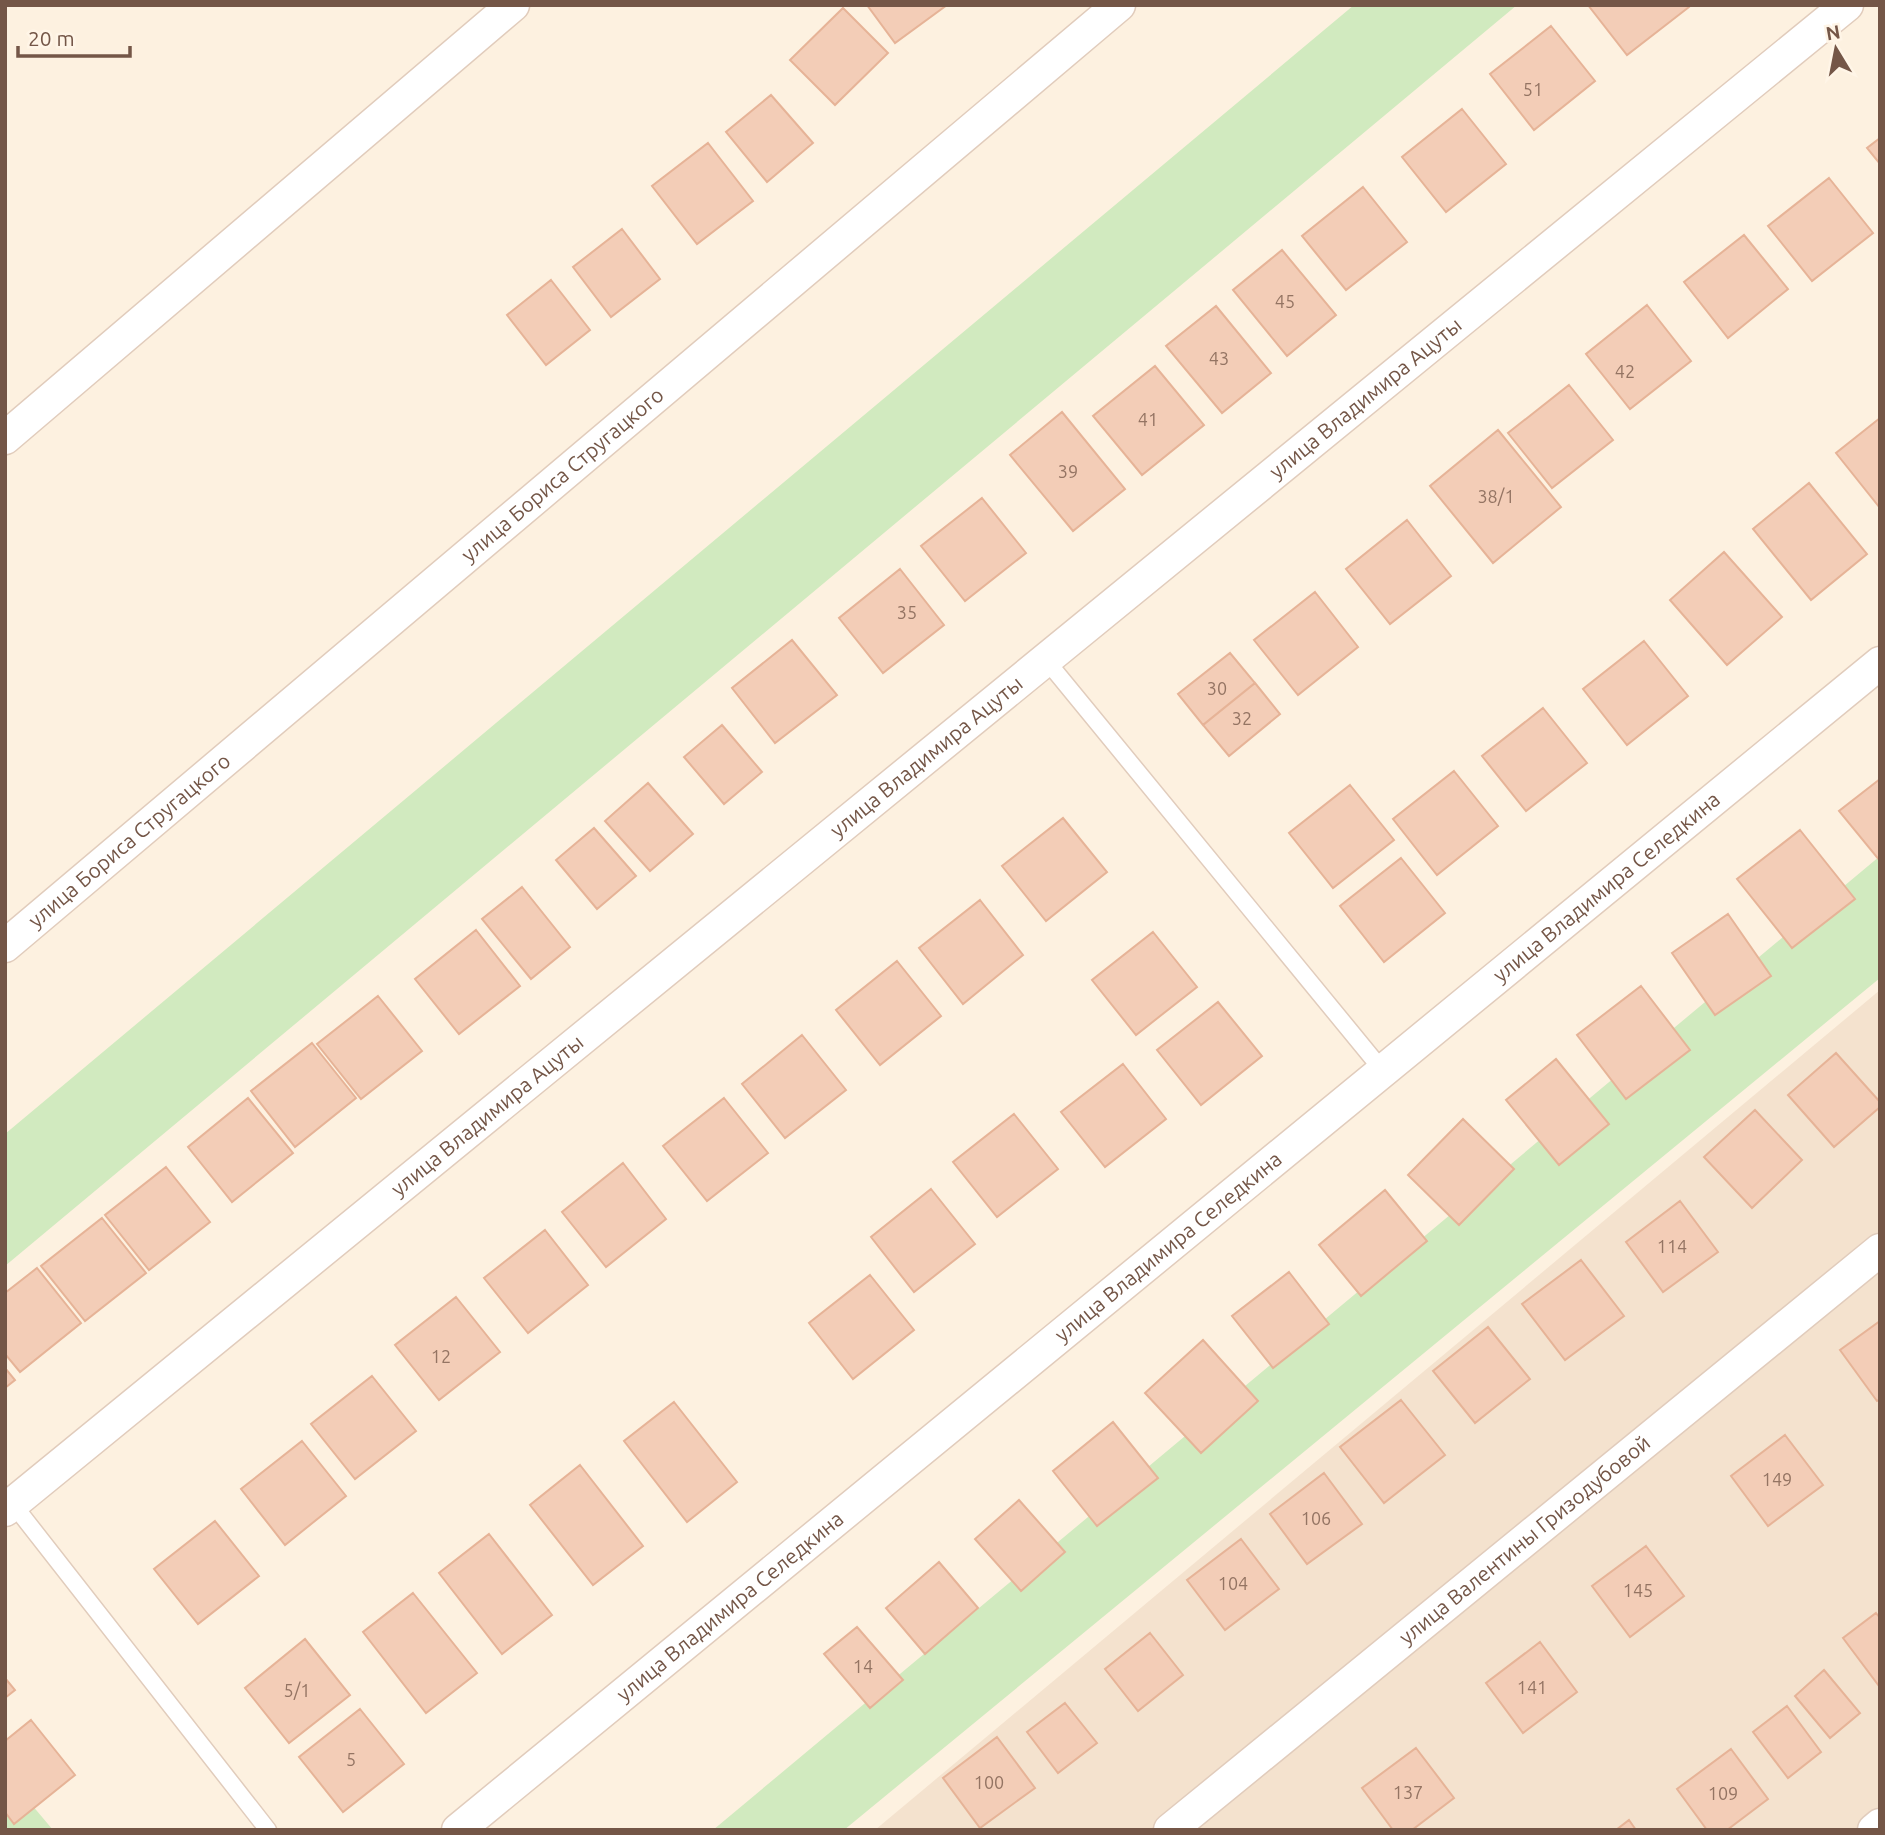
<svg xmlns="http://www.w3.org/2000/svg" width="1885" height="1835" font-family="Ubuntu,sans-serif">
	<rect width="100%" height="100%" fill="#fdf1e0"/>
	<path fill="#f4e2ce" d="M1880,990V1830H875Z"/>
	<path fill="#d1eabf" d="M1354,5H1517L5,1266V1134Z
		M1880,856V978L844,1830H713Z
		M5,1773L53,1830H5Z"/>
	<path fill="#f3cdb7" stroke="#e6b397" stroke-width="2" d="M867,5H947L895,43Z
		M1588,5H1688L1689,7L1627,55Z
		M843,8L888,53L835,105L790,60Z
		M1551,26L1595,81L1534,130L1490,74Z
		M771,95L813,143L767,182L726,132Z
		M1462,109L1506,164L1446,212L1402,157Z
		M1880,138V164L1867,148Z
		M708,143L753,201L697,244L652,186Z
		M1829,178L1873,233L1812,281L1768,226Z
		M1363,187L1407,242L1346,290L1302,236Z
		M622,229L660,279L611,317L573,267Z
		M1744,235L1788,289L1728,338L1684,282Z
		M1282,250L1336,315L1287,356L1233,290Z
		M551,280L590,330L546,365L507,315Z
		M1647,305L1691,361L1630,409L1586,354Z
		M1216,306L1271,373L1222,413L1166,346Z
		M1155,366L1204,425L1142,475L1093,416Z
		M1569,385L1613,440L1552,488L1508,433Z
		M1062,412L1125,489L1073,531L1010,455Z
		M1880,418V508L1836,453Z
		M1498,430L1561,507L1493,563L1430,486Z
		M1809,483L1867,554L1811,600L1753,529Z
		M982,498L1026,553L965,601L921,546Z
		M1407,520L1451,576L1390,624L1346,569Z
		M1724,552L1782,617L1727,665L1670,600Z
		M900,569L944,625L883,673L839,618Z
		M1315,592L1358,647L1298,695L1254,640Z
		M792,640L837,695L775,743L732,688Z
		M1644,641L1688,696L1627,745L1583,689Z
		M1230,653L1255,683L1203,725L1178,694Z
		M1255,683L1280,714L1229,756L1203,725Z
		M1543,708L1587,763L1526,811L1482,756Z
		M722,725L762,772L724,804L684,757Z
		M1454,771L1498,826L1437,875L1393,819Z
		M1880,779V861L1839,811Z
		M648,783L693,834L650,871L605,821Z
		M1350,785L1394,840L1333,888L1289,833Z
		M1063,818L1107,872L1046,921L1002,866Z
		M594,828L636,876L597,909L556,860Z
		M1800,830L1855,899L1792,948L1737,879Z
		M1401,858L1445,913L1384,962L1340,906Z
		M522,887L570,947L531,979L482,919Z
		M980,900L1023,955L963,1004L919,948Z
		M1728,914L1771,976L1715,1015L1672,953Z
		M476,930L520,986L459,1034L415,979Z
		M1153,932L1197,987L1136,1035L1092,980Z
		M897,961L941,1016L880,1065L836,1010Z
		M1641,986L1690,1050L1626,1099L1577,1035Z
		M378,996L422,1051L361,1099L317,1044Z
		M1218,1002L1262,1056L1201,1105L1157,1050Z
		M802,1035L846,1090L785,1138L742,1084Z
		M312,1043L356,1098L295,1147L251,1091Z
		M1836,1053L1880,1102V1107L1834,1147L1788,1095Z
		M1556,1059L1609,1124L1559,1165L1506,1100Z
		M1123,1064L1166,1119L1105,1167L1061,1112Z
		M248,1098L293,1153L232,1202L188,1147Z
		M724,1098L768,1153L707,1201L663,1146Z
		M1755,1110L1802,1160L1752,1208L1704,1157Z
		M1014,1114L1058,1169L997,1217L953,1162Z
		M1463,1119L1514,1169L1459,1225L1408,1175Z
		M623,1163L666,1219L606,1267L562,1212Z
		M166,1167L210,1222L149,1270L105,1215Z
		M931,1189L975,1244L914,1292L871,1237Z
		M1385,1190L1427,1241L1361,1296L1319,1245Z
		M1680,1201L1718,1252L1663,1292L1626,1242Z
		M102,1218L146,1273L85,1321L41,1266Z
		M545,1230L588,1285L528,1333L484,1278Z
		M1581,1260L1624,1316L1565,1360L1522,1304Z
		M37,1268L81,1323L20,1372L5,1354V1293Z
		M1289,1272L1329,1324L1273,1368L1232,1316Z
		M870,1275L914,1330L853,1379L809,1323Z
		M456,1297L500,1352L439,1400L395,1345Z
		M1880,1321V1399L1877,1401L1840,1350Z
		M1488,1327L1530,1379L1475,1423L1433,1371Z
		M1203,1340L1258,1401L1201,1453L1145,1393Z
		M5,1368L15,1380L5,1388Z
		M372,1376L416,1431L355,1479L311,1424Z
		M1401,1400L1445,1455L1384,1503L1340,1447Z
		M674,1402L737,1482L687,1522L624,1441Z
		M1113,1422L1158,1478L1097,1526L1053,1471Z
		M1785,1435L1823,1485L1768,1526L1731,1476Z
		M302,1441L346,1496L285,1545L241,1489Z
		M580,1465L643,1546L593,1585L530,1505Z
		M1324,1473L1362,1524L1307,1564L1270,1514Z
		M1019,1500L1065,1552L1021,1591L975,1539Z
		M215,1521L259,1576L198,1624L154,1569Z
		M489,1534L552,1615L502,1654L439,1573Z
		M1241,1539L1279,1589L1225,1630L1187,1580Z
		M1646,1546L1684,1596L1630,1637L1592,1586Z
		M939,1562L978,1608L925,1654L886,1608Z
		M413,1593L477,1673L426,1713L363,1632Z
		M1876,1613L1880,1618L1879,1686L1843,1638Z
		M857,1627L903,1680L870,1708L824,1654Z
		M1150,1633L1183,1675L1138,1711L1105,1669Z
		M305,1639L350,1695L289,1743L245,1688Z
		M1540,1642L1577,1692L1523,1733L1486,1683Z
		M1824,1670L1860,1713L1830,1738L1795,1696Z
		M5,1678L15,1690L5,1698Z
		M1065,1703L1097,1743L1058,1773L1027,1732Z
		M1787,1706L1821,1752L1788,1778L1753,1732Z
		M360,1709L404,1764L343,1812L299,1757Z
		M31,1720L75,1775L14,1824L5,1812V1741Z
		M997,1737L1035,1788L980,1828L943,1778Z
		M1416,1748L1454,1798L1412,1830H1393L1362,1788Z
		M1731,1749L1768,1799L1727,1830H1707L1677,1789Z
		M1629,1820L1636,1830H1616Z"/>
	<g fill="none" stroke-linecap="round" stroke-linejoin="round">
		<g stroke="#e1ccbc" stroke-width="19">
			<path id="lane" d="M1046,660L1383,1071
				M13,1504L268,1830"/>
		</g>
		<g stroke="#e1ccbc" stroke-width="35">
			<g id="street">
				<path d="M5,438L513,5"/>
				<path id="s1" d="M5,946L1119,5"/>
				<path id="s2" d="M5,1510L1847,5"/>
				<path id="s3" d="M458,1830L1880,663"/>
				<path id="s4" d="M1170,1830L1880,1250"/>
				<path d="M1874,1830L1880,1825"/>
			</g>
		</g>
		<use href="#lane" stroke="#fff" stroke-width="16"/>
		<use href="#street" stroke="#fff" stroke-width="32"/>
	</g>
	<g text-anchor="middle" stroke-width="5" stroke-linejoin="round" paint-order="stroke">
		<g font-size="18" fill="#947463">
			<text x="1533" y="96">51</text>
			<text x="1285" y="308">45</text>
			<text x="1219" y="365">43</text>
			<text x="1625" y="378">42</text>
			<text x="1148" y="426">41</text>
			<text x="1068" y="478">39</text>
			<text x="1496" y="503">38/1</text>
			<text x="907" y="619">35</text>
			<text x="1217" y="695">30</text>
			<text x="1242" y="725">32</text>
			<text x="1672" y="1253">114</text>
			<text x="441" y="1363">12</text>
			<text x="1777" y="1486">149</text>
			<text x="1316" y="1525">106</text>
			<text x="1233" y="1590">104</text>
			<text x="1638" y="1597">145</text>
			<text x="863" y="1673">14</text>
			<text x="1532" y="1694">141</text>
			<text x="297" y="1697">5/1</text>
			<text x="351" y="1766">5</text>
			<text x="989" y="1789">100</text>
			<text x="1408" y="1799">137</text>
			<text x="1723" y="1800">109</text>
		</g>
		<g font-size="21" fill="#745647" stroke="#fff5e7">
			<text dy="7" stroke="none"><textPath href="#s2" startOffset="1757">улица Владимира Ацуты</textPath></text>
			<text dy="7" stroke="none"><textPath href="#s1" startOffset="730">улица Бориса Стругацкого</textPath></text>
			<text dy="7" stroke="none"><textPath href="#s2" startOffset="1190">улица Владимира Ацуты</textPath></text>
			<text dy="7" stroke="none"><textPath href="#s1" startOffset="163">улица Бориса Стругацкого</textPath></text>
			<text dy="7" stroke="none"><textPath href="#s3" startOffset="1486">улица Владимира Селедкина</textPath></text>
			<text dy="7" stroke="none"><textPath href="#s2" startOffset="623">улица Владимира Ацуты</textPath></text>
			<text dy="7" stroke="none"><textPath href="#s3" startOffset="919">улица Владимира Селедкина</textPath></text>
			<text dy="7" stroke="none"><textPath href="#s4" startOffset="458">улица Валентины Гризодубовой</textPath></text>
			<text dy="7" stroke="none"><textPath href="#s3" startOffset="352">улица Владимира Селедкина</textPath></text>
		</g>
	</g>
	<rect width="1885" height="1835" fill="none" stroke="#745647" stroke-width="14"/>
	<g transform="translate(1836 49) rotate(350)" stroke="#fff5e7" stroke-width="5" paint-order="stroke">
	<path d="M0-5L12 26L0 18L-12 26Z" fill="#745647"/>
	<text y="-10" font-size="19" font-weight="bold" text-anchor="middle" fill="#745647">N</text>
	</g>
	<path d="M18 46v10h112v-10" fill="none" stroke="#745647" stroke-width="3.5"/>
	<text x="28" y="46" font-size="21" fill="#745647" stroke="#fff5e7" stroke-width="5" paint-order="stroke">20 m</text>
</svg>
